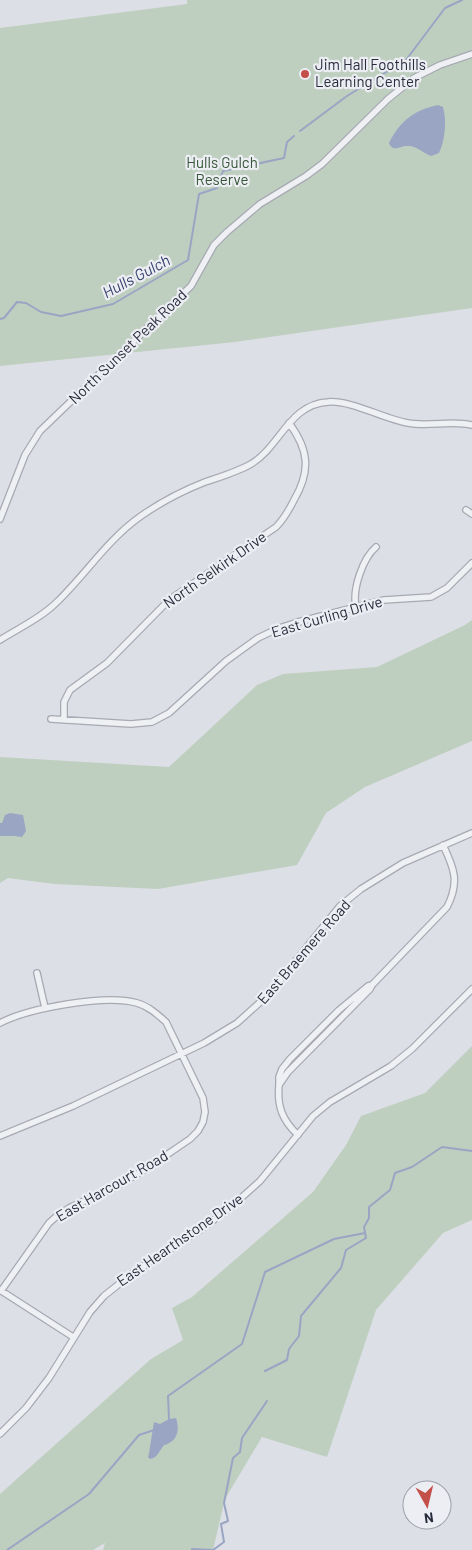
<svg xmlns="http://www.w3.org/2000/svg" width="472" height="1550" font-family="Barlow,sans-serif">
	<rect width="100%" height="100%" fill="#dddfe6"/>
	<path fill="#bfcfbf" d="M187,0H472V308L235,342L0,366V28L187,4Z
		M472,620V741L365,787L326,813L297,865L158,889L54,884L8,878L0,883V757L169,767L257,685L283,674L377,667L465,625Z
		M472,1046V1220L443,1233L376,1310L327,1457L262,1437L225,1499L213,1550H103L105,1543L93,1550H0V1494L151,1359L183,1340L172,1308L192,1297L313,1192L346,1145L361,1116L425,1093Z"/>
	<path fill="#9aa5c4" d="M438,105L443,107C447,120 445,141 439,153L431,156C423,153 416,145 407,146C399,146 393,153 389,143C400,121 414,110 438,105Z
		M10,813L23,815L26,831L22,837L14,836H0V823H2L5,815Z
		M176,1418C179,1427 179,1438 169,1443C163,1447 166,1442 162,1448C158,1453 157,1458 150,1459L148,1457L149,1453L154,1422L160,1424L169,1419Z"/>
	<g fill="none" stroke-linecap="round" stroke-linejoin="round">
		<path stroke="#9aa5c4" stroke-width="2" d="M300,131L347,96L406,60L445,8L462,0
			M0,319L4,318L17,302L26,303L41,312L61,316L113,304L188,260L199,194L217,188L223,171L284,158L287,142L294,136
			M265,1371L287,1360L289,1349L299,1336L301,1316L341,1268L346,1250L366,1238L364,1227L369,1218V1207L390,1190L395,1173L412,1167L442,1147L472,1151
			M169,1419L168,1396L242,1344L265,1272L334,1239L365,1233
			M7,1550L89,1494L139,1435L154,1430
			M192,1550V1549L213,1550L224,1542L221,1524L228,1521L224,1503L233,1458L240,1452L242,1438L267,1401"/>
		<g stroke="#a7a9b3" stroke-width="8">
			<path id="minor" d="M466,510L472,514
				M0,519L25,455L40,431L191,286L214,245L227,232L260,204L306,176L322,164L388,99L414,78L440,65L472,54
				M356,607C352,589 363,558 376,547
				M0,640C19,628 41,618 57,602C86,574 108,539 141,516C161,502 182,491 205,482C220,477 237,472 251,464C280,447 289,404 328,402C351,400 384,419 408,423C429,427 451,420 472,425
				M51,719L131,724L152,722L169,713L226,661L258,638L279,628L298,622L384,600L431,597L447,588L472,563
				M64,720V702L70,690L107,663L169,600L276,527C284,519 289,510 294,500C311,471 309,450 289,423
				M37,973L45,1008
				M372,985L368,986L339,1010L290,1059L282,1069L279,1077V1085L288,1072L370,989L372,985L447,907C460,882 454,868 443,845
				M0,1023C29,1008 106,994 137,1003C148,1006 157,1014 166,1022L203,1098L205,1112L203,1122L198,1131L190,1139L146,1169L113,1188L69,1208L58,1215L49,1223L1,1291
				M279,1085C277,1106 282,1120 298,1135
				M0,1136L73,1106L204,1043L237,1023L267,996L340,906L361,889L403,863L472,833
				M0,1290L73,1337
				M0,1434L26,1408L49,1378L90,1312L104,1296L134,1272L200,1230L231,1207L260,1181L313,1116L330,1102L391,1066L412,1049L472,989"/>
		</g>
		<use href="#minor" stroke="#eff0f4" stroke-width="5.5"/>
	</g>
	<circle fill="#c35149" stroke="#eceef4" stroke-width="2" cx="305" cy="74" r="5"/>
	<g text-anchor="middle" stroke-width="4.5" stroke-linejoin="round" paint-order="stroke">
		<g font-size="15" fill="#282b3b" stroke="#eceef4" text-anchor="start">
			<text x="315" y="70">Jim Hall Foothills<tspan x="315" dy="17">Learning Center</tspan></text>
		</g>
		<g font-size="15" fill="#365637" stroke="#eceef4">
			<text x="222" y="168">Hulls Gulch<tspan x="222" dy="17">Reserve</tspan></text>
		</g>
		<g font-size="15" fill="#282b3b" stroke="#eceef4">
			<text transform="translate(128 347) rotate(-44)" y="5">North Sunset Peak Road</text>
			<text transform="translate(215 570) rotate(-35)" y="5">North Selkirk Drive</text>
			<text transform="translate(327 617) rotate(-16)" y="5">East Curling Drive</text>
			<text transform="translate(304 952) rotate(-49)" y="5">East Braemere Road</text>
			<text transform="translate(112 1186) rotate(-30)" y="5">East Harcourt Road</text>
			<text transform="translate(180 1240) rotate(-35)" y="5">East Hearthstone Drive</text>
		</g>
		<g font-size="16" font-style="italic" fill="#35426c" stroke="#eceef4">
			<text transform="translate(136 276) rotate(-28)" y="6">Hulls Gulch</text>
		</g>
	</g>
	<g transform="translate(427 1505) rotate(172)"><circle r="24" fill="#eceef4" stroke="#9ea0aa"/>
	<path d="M0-4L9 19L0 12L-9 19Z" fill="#c35149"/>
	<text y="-8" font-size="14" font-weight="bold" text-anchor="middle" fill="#282b3b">N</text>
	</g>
</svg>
